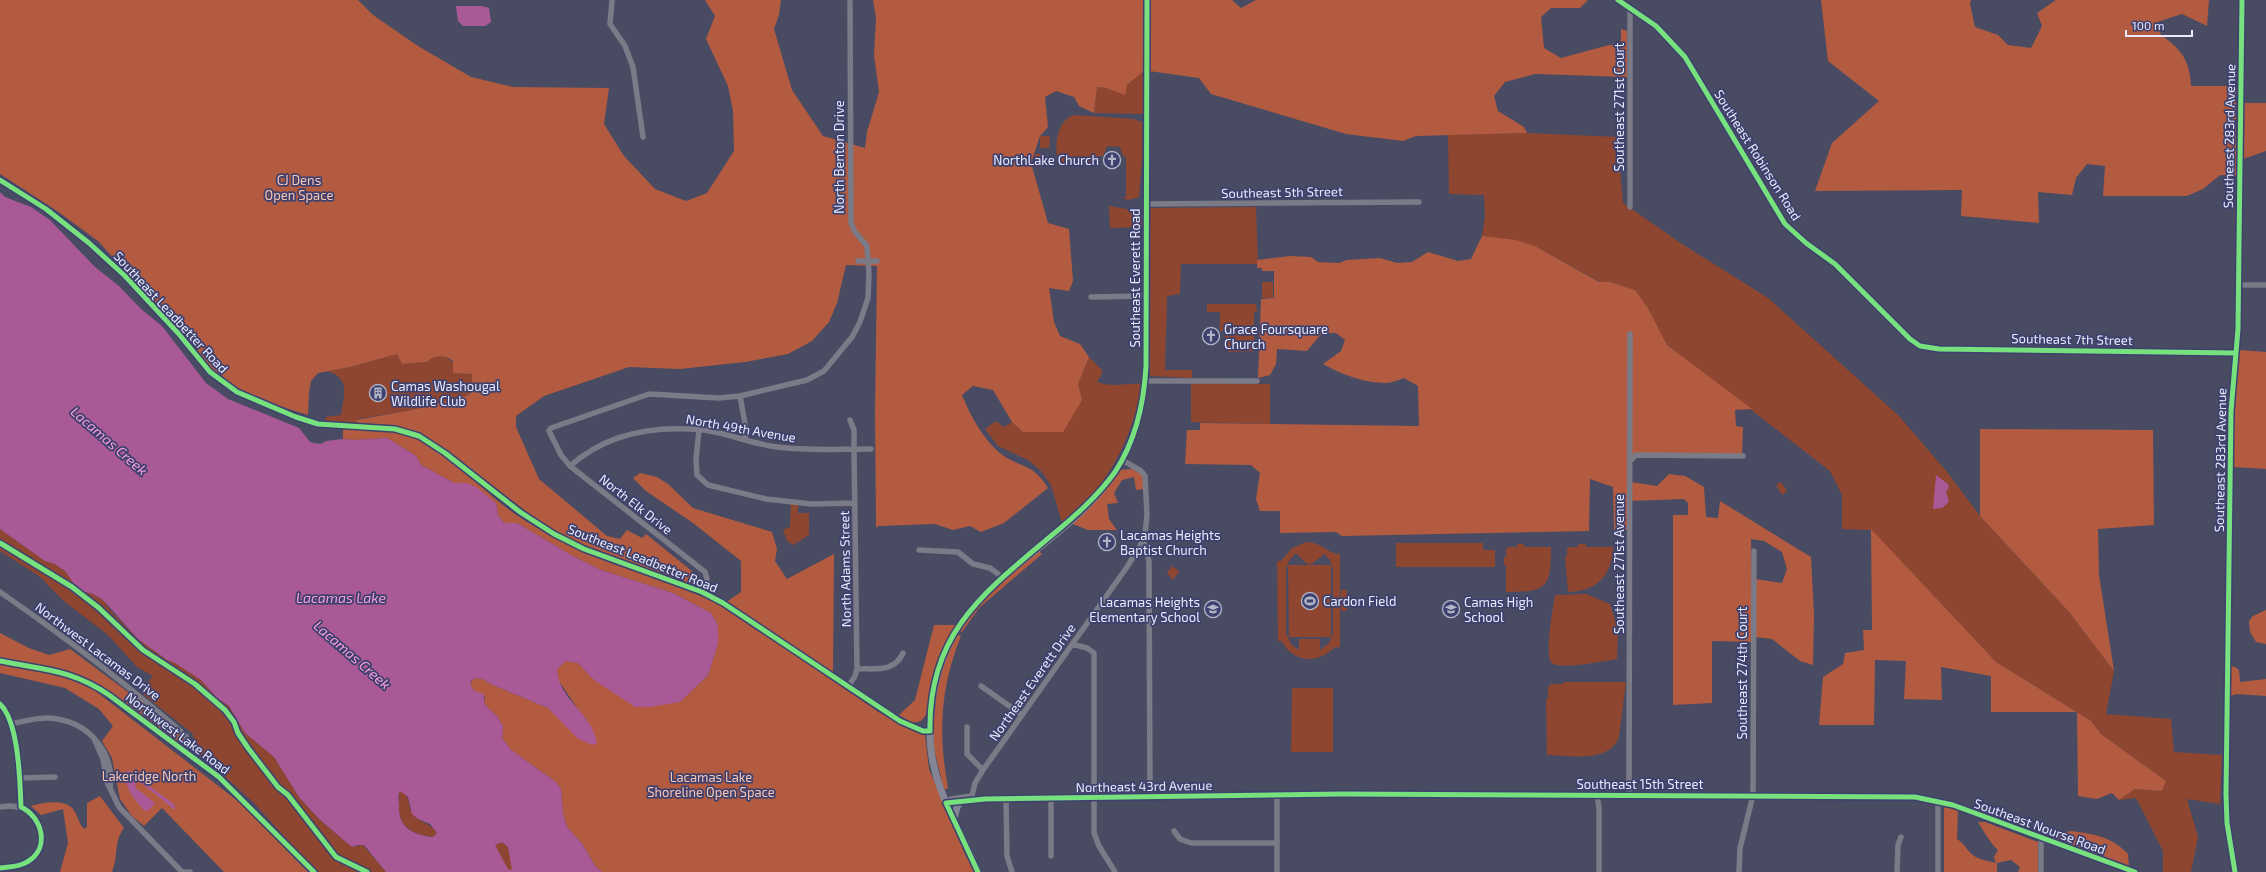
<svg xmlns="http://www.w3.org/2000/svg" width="2266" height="872" font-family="'Exo 2',sans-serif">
	<rect width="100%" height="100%" fill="#494b63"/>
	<path fill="#8f4630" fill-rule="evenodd" d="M1144,71L1143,114L1094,113L1097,87L1106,88L1124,94L1127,85Z
		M1075,115L1134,119L1142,122V159L1139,197L1128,200L1123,198L1126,196V157L1123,156L1120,147L1107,146L1103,156H1098L1097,165H1061V156H1057C1055,141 1058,119 1075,115Z
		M1527,133L1617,137L1623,203L1682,244L1768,298L1899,416L1947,472L1980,516L2069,612L2114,671L2106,714L2171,719L2174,752L2222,755L2220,804L2187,799L2198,837L2191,872H2163V851L2136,798L2119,800L2135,789L2162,791L2166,781L2101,734L2091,721L1996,662L1871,530L1842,529V495L1830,471L1667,345L1648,308L1635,290L1610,282H1600L1535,246L1482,236L1485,217L1484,195L1449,194L1448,135Z
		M1040,136H1050L1049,148H1040Z
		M1035,154H1042V167H1035Z
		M1109,206L1138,211L1142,215V227L1110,228Z
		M1256,207L1258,264H1181L1180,294L1167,296C1167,321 1165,345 1165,370H1192V378L1150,376L1149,208Z
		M1262,282H1273V298H1262Z
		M1207,304H1256L1257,312H1254V351L1228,352V349H1225V331H1220V312H1207Z
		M397,354L402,364L427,362C442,347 453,362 462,374H472V388L469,395L412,410L357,419V423L324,421L326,417L341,415C344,394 351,380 328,371L350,367Z
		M1089,357L1102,370V373L1097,382C1114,388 1124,383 1142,384C1132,440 1107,489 1062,523L1051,485L1041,471L1028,460L998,446L985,429L996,421L1004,427L1012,422L1023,432L1082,400L1078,384Z
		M1191,383L1270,384V424L1191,422Z
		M1781,482L1787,491L1782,495L1776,485Z
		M791,502L798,503V513H809V535L793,545L787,541L783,530L790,527Z
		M0,529L45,561L55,564L66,572L78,590L93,594L103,600L110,610L138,639L167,660L175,663L201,680L217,698L229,706L245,733L274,757L299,797L319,819L352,847L363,845L386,872H319L281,833L254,803L200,754L192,733L144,695L142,691L153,676L137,667L108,635L65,602L39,576L0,551Z
		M1306,542C1322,542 1328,554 1340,554V647C1332,647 1331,652 1324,655C1308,664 1289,657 1282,641H1278L1277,561H1281L1291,549ZM1296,553L1307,564H1312L1324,554L1330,560L1333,570V633L1329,643L1320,650V639H1299V650L1292,645L1286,634V569L1289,561Z
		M1396,543H1483V550H1495V567H1396Z
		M1517,544H1524V547H1551C1551,588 1547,592 1506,592V565H1504V557H1506V549L1509,547H1517Z
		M1578,544H1586V547H1613C1612,576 1597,591 1568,592L1565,557H1567V549L1570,547H1578Z
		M1288,565H1331V637H1289Z
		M1172,566L1179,571L1173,580L1167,573Z
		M1341,590H1347V611H1341Z
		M1586,594L1610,604L1618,629L1617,659C1603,661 1561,670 1552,663C1544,657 1553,608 1555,595Z
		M1563,682H1626L1619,737C1609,764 1569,755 1547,755L1546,699L1548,698V687L1551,684H1563Z
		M1292,688H1333V752H1291Z
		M400,790C413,800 406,804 413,814C418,822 429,822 437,833L433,837C414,834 398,828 399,806C399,799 398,796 400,790Z
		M502,842L508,847L513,870H508L494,845Z"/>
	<path fill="#b35b40" d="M0,0H358L373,15L418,46L471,77L513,87L609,88L604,124L624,156L655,189L686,201L707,193L734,151L733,111L728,86L706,39L715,16L705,0H781L779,15L774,29L792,90L823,136L865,148L867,132L879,92L874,55L876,18L873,0H1145L1144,71L1127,85L1125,95L1106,88L1097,87L1094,113L1079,106L1074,97L1056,91L1045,97L1048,127L1040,136L1031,163L1048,223L1069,229L1073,281L1069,291L1049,288L1054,322L1060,336L1080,344L1089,357L1078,384L1082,400L1063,432H1023L1012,422L993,390L973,386L962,395C970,415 985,443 1004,456C1024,469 1033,464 1048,488L1004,523L981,532L970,526L953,530L935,524L878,526L876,528L875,412L877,266L846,265L837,303L829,322L812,341L788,354L745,362L680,369L629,367L544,396L516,416V427L539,479L607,536L620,539L627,530L642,538L646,534L698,576L701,579V585L697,589L608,557L551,530L453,456L419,434L398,426L357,423L356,420L412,410L469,395L472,388V374L453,373V361C446,354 433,355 427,362L402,364L397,354L350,367L318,373L311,381L309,392L308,415L260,400L233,387L216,374L196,349L98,241L57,211L0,174Z
		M1150,0H1232L1241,8L1256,0H1588L1580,8H1551L1541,17L1544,48L1561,58L1609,45L1621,46V29L1627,31V77L1535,74L1505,82L1494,96L1498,111L1524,127L1527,133L1416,136L1403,141L1346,134L1211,94L1199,78L1149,71Z
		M1821,0H1971L1970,4L1975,27L1998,35L2008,45L2031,48L2042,26L2037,13L2056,0H2209L2207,26L2182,14L2157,22L2161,35C2181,49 2190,60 2191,86H2236V176L2220,175L2203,189L2187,196H2103L2105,166L2087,164L2076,178L2072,195L2038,192L2039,223L1961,216L1962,190L1815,191L1832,143L1879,101L1828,61Z
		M2243,103H2266V151L2243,159Z
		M1482,236L1516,240L1535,246L1599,282H1610L1635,290L1648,308L1667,345L1752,409L1735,410L1736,426L1743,427L1742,454H1630L1627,530H1614L1613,487L1590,479L1589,531L1342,536L1336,532L1280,533V511H1260L1256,499L1260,473L1251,465L1185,464L1187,430H1200V423L1419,426L1418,386L1404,378C1398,380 1391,383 1386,383C1364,383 1341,374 1323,364L1341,351L1345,340L1336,333H1322L1307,351L1277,349L1276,364L1270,375L1258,378L1261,299L1274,298V271H1262V268H1257V260L1290,256L1311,257L1318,262L1339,263L1347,260L1380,258L1397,263L1412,262L1428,252L1458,261L1471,259Z
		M2239,350L2266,352V469L2233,467L2234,417Z
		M343,428C365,429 391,427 412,436C451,452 480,490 515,514C536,528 560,542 584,552C632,573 683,584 729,610C741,617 752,622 762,632L880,713L925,735L929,769L965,854L975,872H602L595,866L583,845L567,827L563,814L561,789L556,782L511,750L502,738L503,726L497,716L484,704L485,697L473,690L470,683L475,678L483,679L491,684L548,708L558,716L578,709L558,680L557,669L566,661L578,663L594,680L680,702L708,675L718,643V626L711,613L673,593L601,570L571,555L517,523H504L498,515L496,503L467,483H454L421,465L416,456L387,438L354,440L343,439Z
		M1980,429L2153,430L2154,525L2098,529L2099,575L2114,671L2069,612L1980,516Z
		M1132,469L1141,473L1145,489L1136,490L1134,477L1122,480L1114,493L1118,503L1107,504L1109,519L1117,530H1088L1070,523L1118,470Z
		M640,473L657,477L668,484L693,508L772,532L777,549L775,561L787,579L834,554L833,673L725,603L741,592V561L693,523L646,491L633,478Z
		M1669,474L1685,476L1704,487L1706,517L1718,518L1720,501L1811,557L1814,615L1813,665L1800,661L1772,639L1755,637V579L1782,583L1787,569L1782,552L1764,541L1751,539L1753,642L1712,641V703L1673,705V515H1688V503L1684,499L1629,501L1630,482L1657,486Z
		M1871,529L1996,662L2091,721L2101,734L2166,781L2162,791L2135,789L2119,800L2112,793L2097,799L2078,796L2077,712H1991V676L1941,667L1942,700L1904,699L1906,661L1875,660L1874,725H1819L1823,677L1843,664L1845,653L1864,650L1863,630H1872Z
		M1038,550L1042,554L979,608L962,632L958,630L977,603Z
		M2266,610V644L2256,642L2250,632L2249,621L2253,616Z
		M934,625H956L943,652L926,715L921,721L912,723L899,715L915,700Z
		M0,633L29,648L49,655L70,649L136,698L138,695L186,739L185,742L178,743L104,689L81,676L57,669L0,660Z
		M956,634L961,636C940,688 938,734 948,788L944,790L934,749L933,729L938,679Z
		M0,662L68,677L89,686L239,802L308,872H224L162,808L144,826L132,816L120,799L112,758L102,741L113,726L99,709L65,688L0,673Z
		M2230,666L2235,667L2239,670L2240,682L2266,679V696L2237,694L2230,696Z
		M100,796L124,828C113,843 119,855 112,872H60L68,843L63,809L41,815L31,806C44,802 68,798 75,812C78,818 79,823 84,829L87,827V803Z
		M1944,806L1958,810L1957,839C1965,844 1968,852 1974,856C1980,860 1989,861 1996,863L1994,857L1998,850C1991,844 1983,830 1978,822H1985L2038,842V872H2018L2020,867L2011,860L1997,863V872H1944Z
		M2071,831C2094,834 2112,837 2128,854L2129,868L2045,837Z"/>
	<path fill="#a95995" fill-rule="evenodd" d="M456,6H482L489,8L491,22L485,26H463L458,21Z
		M0,192L5,197L31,207L50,220L95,267L119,286L141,309L162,326L206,383L228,399L299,428L310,442L314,443L321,444L326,441L343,439L354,440L387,438L416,456L421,465L454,483H467L476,487L496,503L498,515L504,523H517L571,555L601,570L673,593L711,613L718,626V643L708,675L680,702L650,707H635L594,680L578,663L566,661L557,669C558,700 593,713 597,743L592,745L577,738L548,708L491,684L483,679L475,678L470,682L473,690L484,694V704L497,716L503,726L502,738L511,750L556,782L561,789L563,814L567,827L583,845L595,866L602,872H386L364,845H358L352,847L319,819L299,797L274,757L245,733L229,706L217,698L201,680L175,663L167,660L138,639L103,600L93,594L78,590L66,572L55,564L45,561L0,529ZM400,791L408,797L412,814L418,819L430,824L437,833L433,837C414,835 398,828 399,806C399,800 397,797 400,791ZM502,842L508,847L512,870L508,869L495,845Z
		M1936,475L1948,484L1949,488L1946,491L1949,502L1942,508L1933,509Z
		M128,770L175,805V810L140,782H135L136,788L155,803L149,810L145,811C137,803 119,782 128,770Z"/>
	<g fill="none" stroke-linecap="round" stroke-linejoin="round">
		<path stroke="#7a7b87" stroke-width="5.5" d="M612,0L610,24L625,46L633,67L643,137
			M1618,0L1656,26L1685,57L1785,224L1806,243L1835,264L1910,339L1920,346L1939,349L2235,353
			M0,180L46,209L89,243L125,276L178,333L210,372L237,392L296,417L318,424L395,429L419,436L445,453L520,512L554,534L584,549L702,592L723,603L900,721L923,731H930
			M1145,204L1419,202
			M1630,207V8
			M858,261H877
			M2238,285H2266
			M1091,297L1146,296
			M1145,381H1257
			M740,396L746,429L745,440
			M699,430L696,459L697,475L708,485L766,499L812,504L855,503
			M1630,461L1636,455L1743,456
			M570,466C607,433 654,425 703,430C728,433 752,444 777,447C808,451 839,449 871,449
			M1143,539L1149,561L1150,796
			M919,550L958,552L973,564L990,568L1002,577
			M0,592C65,637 127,684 186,736L188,742L185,751
			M702,592L707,579L705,572L570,466L561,455L549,431L551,428L649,394L719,398L740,396L807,380L824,371L852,337L860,322L868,298L869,274L867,246L855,232L851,223L850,2
			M1072,644L1087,648L1094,653V833L1099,846L1115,872
			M857,669C875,668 894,673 903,653
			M981,686L1022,715
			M848,687L855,676L857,669L854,449V430L850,420
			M0,704L10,719L21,778L55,777
			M11,724C26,721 42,716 57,719C90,724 115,754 110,788
			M967,727V754L983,770
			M95,741L103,759L107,782L119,807L182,872
			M1597,794L1599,808V872
			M1629,795L1630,334
			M972,796L975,783L983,770L1127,567L1140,546L1145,534L1147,515L1145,476L1141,471L1122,460
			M1006,799L1007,856L1012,872
			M1051,799V856
			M1938,801V872
			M946,803L985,799L1342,794L1915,797L1953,805L2135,872
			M946,803L951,799L971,796
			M0,807C7,806 14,805 21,808C43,816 49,850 27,862C19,867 9,867 0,868
			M1174,831L1180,839L1191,843H1277
			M182,872H190
			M1277,872V796
			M1739,872L1740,848L1753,795L1754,551
			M1897,872L1898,845L1901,837
			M2041,872V838
			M2235,872L2227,823L2226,794L2231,411L2238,329L2242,0"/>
		<path stroke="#848695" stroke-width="7" d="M0,661C43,670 71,669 109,695L219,777L314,872
			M954,819L957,807L961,801
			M978,872C963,834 939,799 932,757C928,733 930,709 935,685C958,577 1060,554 1115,472C1136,439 1144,404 1146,366L1147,0"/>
		<g stroke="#3e416e" stroke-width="8">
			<path id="cycleway" d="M1618,0L1656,26L1685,57L1785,224L1806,243L1835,264L1910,339L1920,346L1939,349L2235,353
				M0,180L46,209L89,243L125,276L178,333L210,372L237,392L296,417L318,424L395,429L419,436L445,453L520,512L554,534L584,549L702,592L723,603L900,721L923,731H930C928,634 983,593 1051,536C1074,517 1097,497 1115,472C1136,440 1144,404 1146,366L1147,0
				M0,543L72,587L99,608L143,650L195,684L225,710L234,722L238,733L248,748L278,787L288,795L336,857L367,872
				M0,661C43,670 71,669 109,695L219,777L314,872
				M0,704C19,722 20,782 21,807C42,817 51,848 27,862C19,867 9,867 0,868
				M946,803L985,799L1342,794L1915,797L1953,805L2135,872
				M946,803L978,872
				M2235,872L2227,823L2226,794L2231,411L2238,329L2242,0"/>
		</g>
		<use href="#cycleway" stroke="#77e17e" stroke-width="5"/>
	</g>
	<defs>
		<g id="church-ring" transform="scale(0.9)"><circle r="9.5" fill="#3e416e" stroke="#b1b3c6" stroke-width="1.5"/><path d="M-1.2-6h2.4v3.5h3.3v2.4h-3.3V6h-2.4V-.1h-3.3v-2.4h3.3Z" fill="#b1b3c6"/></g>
		<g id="building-ring" transform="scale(0.9)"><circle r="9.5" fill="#3e416e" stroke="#b1b3c6" stroke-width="1.5"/><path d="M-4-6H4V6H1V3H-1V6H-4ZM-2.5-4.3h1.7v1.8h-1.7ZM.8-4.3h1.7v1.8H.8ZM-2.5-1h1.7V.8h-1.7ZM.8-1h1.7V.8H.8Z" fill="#b1b3c6"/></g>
		<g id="stadium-ring" transform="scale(0.9)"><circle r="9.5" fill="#3e416e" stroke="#b1b3c6" stroke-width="1.5"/><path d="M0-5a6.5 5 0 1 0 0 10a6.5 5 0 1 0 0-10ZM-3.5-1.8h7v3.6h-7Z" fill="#b1b3c6"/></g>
		<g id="school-ring" transform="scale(0.9)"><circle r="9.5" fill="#3e416e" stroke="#b1b3c6" stroke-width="1.5"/><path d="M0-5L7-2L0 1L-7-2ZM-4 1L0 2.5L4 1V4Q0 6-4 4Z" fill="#b1b3c6"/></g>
	</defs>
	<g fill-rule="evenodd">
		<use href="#church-ring" x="1112" y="160"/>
		<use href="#church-ring" x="1211" y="336"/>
		<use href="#building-ring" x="378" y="393"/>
		<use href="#church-ring" x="1107" y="542"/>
		<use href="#stadium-ring" x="1310" y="601"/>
		<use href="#school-ring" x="1213" y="609"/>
		<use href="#school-ring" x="1451" y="609"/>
	</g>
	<g text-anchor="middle" stroke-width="3.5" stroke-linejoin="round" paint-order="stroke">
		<g font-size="13" fill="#e9ebfc" stroke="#3e416e">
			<text transform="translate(1619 107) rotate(-90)" y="5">Southeast 271st Court</text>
			<text transform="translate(2229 136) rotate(-89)" y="5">Southeast 283rd Avenue</text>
			<text transform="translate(1758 155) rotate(58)" y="5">Southeast Robinson Road</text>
			<text transform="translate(839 157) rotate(-90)" y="5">North Benton Drive</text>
			<text transform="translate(1282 192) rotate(-1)" y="5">Southeast 5th Street</text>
			<text transform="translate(1135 278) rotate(-90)" y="5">Southeast Everett Road</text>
			<text transform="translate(171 312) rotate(47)" y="5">Southeast Leadbetter Road</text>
			<text transform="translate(2072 339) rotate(1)" y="5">Southeast 7th Street</text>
			<text transform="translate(741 428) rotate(10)" y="5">North 49th Avenue</text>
			<text transform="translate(2220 460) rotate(-89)" y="5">Southeast 283rd Avenue</text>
			<text transform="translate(636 504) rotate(38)" y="5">North Elk Drive</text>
			<text transform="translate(643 558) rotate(22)" y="5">Southeast Leadbetter Road</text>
			<text transform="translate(1619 564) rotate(-90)" y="5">Southeast 271st Avenue</text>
			<text transform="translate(845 569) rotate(-91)" y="5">North Adams Street</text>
			<text transform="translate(98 651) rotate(37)" y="5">Northwest Lacamas Drive</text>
			<text transform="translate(1742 673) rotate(-90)" y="5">Southeast 274th Court</text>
			<text transform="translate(1032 682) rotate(-55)" y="5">Northeast Everett Drive</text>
			<text transform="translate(178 733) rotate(37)" y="5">Northwest Lake Road</text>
			<text x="1640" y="789">Southeast 15th Street</text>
			<text transform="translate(1144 786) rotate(-1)" y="5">Northeast 43rd Avenue</text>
			<text transform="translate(2040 826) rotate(20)" y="5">Southeast Nourse Road</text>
		</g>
		<g font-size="13" fill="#e9ebfc" stroke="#3e416e" text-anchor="start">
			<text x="1099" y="165" text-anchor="end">NorthLake Church</text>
			<text x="1224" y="334">Grace Foursquare<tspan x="1224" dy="15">Church</tspan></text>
			<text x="391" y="391">Camas Washougal<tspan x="391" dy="15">Wildlife Club</tspan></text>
			<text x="1120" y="540">Lacamas Heights<tspan x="1120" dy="15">Baptist Church</tspan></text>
			<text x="1323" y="606">Cardon Field</text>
			<text x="1200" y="607" text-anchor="end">Lacamas Heights<tspan x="1200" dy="15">Elementary School</tspan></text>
			<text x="1464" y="607">Camas High<tspan x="1464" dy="15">School</tspan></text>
		</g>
		<g font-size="13" fill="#fbc5b2" stroke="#3e416e">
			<text x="299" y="185">CJ Dens<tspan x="299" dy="15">Open Space</tspan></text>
			<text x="149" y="781">Lakeridge North</text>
			<text x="711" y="782">Lacamas Lake<tspan x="711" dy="15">Shoreline Open Space</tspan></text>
		</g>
		<g font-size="14" font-style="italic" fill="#fa9ddd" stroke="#3e416e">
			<text transform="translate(109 441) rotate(41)" y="5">Lacamas Creek</text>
			<text x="341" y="603">Lacamas Lake</text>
			<text transform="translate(352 655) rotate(41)" y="5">Lacamas Creek</text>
		</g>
	</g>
	<path d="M2126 30v6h66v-6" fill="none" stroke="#e9ebfc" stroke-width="2"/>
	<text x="2132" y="30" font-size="12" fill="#e9ebfc" stroke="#3e416e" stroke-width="3" paint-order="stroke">100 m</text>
</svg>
